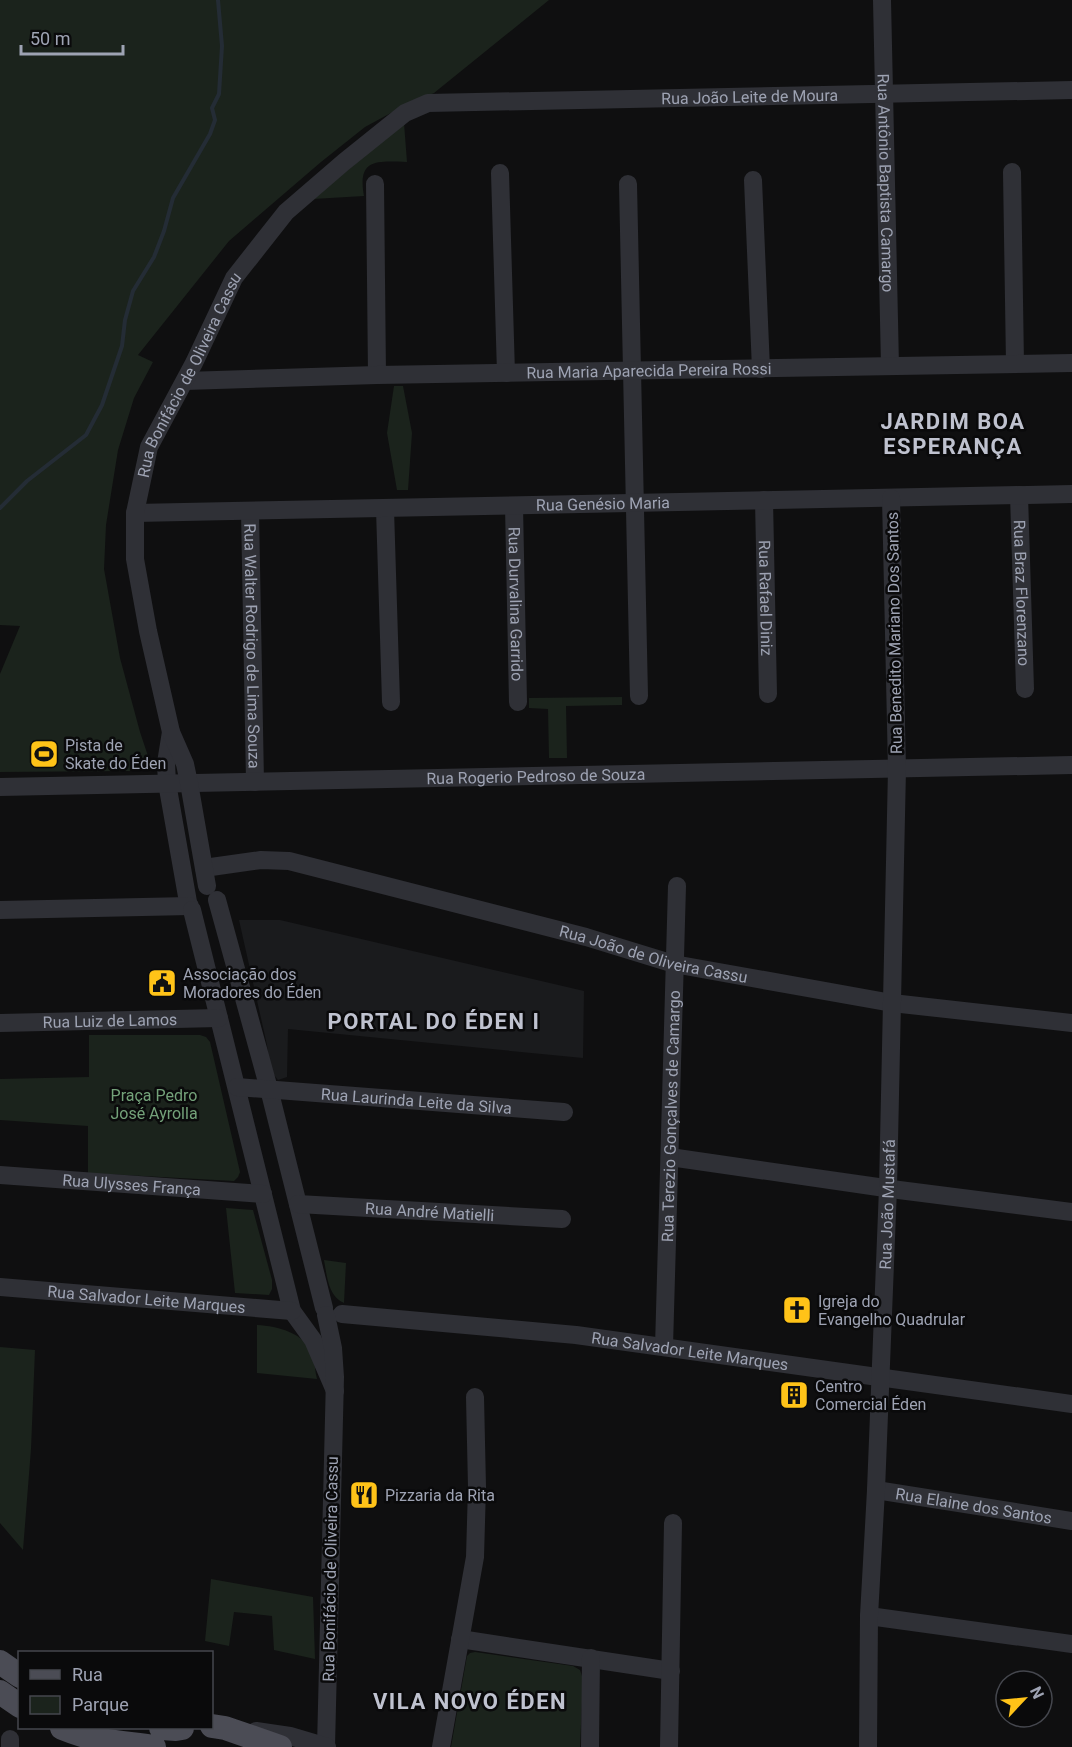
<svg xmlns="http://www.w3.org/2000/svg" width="1072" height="1747" font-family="Roboto,sans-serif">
	<rect width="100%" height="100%" fill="#0f0f10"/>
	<path fill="#1a1b1d" d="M239,920H280L584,991L583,1058L288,1029L287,1077L278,1080L270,1070L267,1045Z"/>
	<path fill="#1b231c" d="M0,0H549L434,93L400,108L365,127L321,162L229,241L138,355L153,362L134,398L118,450L106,525L104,569L120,658L140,732L148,756L143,767L129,771L0,772V674L20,626L0,625Z
		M404,123L407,162C377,161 357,158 364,196L313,199Z
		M394,386H403L412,433L408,490H397L387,433Z
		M622,697V705L566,706L567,758H549L548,709L529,708V698Z
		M89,1035H200L206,1037L210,1042L240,1172L238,1177L234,1181L88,1173V1126L0,1120V1079L89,1077Z
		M226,1208L253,1210L272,1280V1289L269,1295L235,1293Z
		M324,1260L346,1263L344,1303C328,1296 327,1276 324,1260Z
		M257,1325C278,1326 305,1333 313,1355C315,1363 315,1372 317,1379L257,1373Z
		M0,1347L35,1350L31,1449L23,1550L0,1523Z
		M211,1579L313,1597L315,1659L274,1650L272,1616L234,1612L229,1646L205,1641Z
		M475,1652L573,1666L580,1670L583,1679L580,1747H451L467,1656L470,1653Z"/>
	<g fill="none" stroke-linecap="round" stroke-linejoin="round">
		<path stroke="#242c35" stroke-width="4" d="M0,508L27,481L86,435L102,405L122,346L125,320L133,291L154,257L164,231L173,198L210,134L215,120L212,108L219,94L222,46L218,0"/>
		<g stroke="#2f3036" stroke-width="18">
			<path id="s1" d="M882,0L890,366"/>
			<path d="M1012,172L1015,364"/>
			<path d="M500,173L506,373"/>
			<path d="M753,180L761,369"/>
			<path d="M375,184L377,375"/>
			<path d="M628,184L639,696"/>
			<path id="s2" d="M185,381L377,375L1072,363"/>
			<path id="s3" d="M1019,495L1025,689"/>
			<path id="s4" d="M764,500L768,694"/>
			<path id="s5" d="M514,506L518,702"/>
			<path d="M385,509L391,702"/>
			<path id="s6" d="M250,511L255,782"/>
			<path id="s7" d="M135,513L1072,494"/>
			<path d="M171,732L166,763L167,783L188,902"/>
			<path id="s8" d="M0,787L1072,765"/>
			<path id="s9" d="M204,868L261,860L289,861L586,937L674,964L892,1003L1072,1023"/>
			<path id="s10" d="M207,886L189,783L185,764L171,732L148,631L135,559V513L149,447L194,363L234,278L286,212L344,162L405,113L428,103L1072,90"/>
			<path d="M217,900L269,1089L324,1308"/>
			<path d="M0,910L190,906"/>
			<path d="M192,910L292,1311L313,1340L335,1391"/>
			<path id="s11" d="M0,1023L219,1018"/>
			<path id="s12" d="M237,1087L564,1112"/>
			<path d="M670,1157L899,1190L1072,1212"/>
			<path id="s13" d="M0,1175L263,1194"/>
			<path id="s14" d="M298,1204L562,1219"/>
			<path id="s15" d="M0,1287L292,1311"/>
			<path id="s16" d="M342,1314L576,1335L1072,1404"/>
			<path d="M326,1315L333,1348L335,1377L326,1747"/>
			<path id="s17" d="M664,1347L677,886"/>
			<path id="s18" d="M876,1490L1072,1521"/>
			<path d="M869,1616L1072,1644"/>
			<path d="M460,1639L671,1671"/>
			<path d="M256,1731L290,1736L327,1747"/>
			<path d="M10,1747V1739"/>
			<path d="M441,1747L475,1557L477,1487L475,1397"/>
			<path d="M590,1747L591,1658"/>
			<path d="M669,1747L673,1523"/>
			<path id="s19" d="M868,1747L869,1616L876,1490L888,1188L897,769L891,498"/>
		</g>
		<path stroke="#4b4c55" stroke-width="24" d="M0,1662L20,1676
			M0,1692L20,1706
			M212,1726L225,1728L280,1747
			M62,1728C96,1742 119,1742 154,1747
			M161,1728L176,1729L182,1728"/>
	</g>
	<defs>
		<g id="stadium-square" transform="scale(1.5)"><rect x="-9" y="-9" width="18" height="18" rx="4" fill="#ffc318" stroke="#0a0a0b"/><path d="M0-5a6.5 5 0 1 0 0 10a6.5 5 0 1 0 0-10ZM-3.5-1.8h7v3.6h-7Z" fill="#111"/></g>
		<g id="civic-square" transform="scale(1.5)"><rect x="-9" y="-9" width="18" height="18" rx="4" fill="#ffc318" stroke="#0a0a0b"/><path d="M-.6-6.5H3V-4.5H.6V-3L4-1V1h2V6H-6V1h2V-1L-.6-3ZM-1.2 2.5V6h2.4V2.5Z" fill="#111"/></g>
		<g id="church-square" transform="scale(1.5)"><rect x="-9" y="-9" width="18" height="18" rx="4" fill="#ffc318" stroke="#0a0a0b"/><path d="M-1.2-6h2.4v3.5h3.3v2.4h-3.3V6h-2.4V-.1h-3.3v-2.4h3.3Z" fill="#111"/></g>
		<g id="building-square" transform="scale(1.5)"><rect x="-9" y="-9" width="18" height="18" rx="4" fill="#ffc318" stroke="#0a0a0b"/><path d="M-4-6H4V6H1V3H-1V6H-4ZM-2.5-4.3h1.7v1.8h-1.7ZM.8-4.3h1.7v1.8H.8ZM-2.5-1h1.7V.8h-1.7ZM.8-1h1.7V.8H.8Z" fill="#111"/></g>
		<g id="restaurant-square" transform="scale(1.5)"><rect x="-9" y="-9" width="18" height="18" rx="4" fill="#ffc318" stroke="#0a0a0b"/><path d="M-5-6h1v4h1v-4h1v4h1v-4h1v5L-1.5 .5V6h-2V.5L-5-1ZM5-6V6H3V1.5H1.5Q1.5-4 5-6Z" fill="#111"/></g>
	</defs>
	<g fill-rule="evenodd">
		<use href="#stadium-square" x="44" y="754"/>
		<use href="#civic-square" x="162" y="983"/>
		<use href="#church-square" x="797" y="1310"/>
		<use href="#building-square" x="794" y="1395"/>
		<use href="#restaurant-square" x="364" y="1495"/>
	</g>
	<g text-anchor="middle" stroke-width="5" stroke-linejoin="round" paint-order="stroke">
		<g font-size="16" fill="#9ea3b3" stroke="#0a0a0b">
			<text dy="6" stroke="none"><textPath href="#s10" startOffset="1224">Rua João Leite de Moura</textPath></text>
			<text dy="6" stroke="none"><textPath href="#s1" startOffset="183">Rua Antônio Baptista Camargo</textPath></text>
			<text dy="6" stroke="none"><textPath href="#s2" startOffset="464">Rua Maria Aparecida Pereira Rossi</textPath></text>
			<text dy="6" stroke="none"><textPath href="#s10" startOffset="531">Rua Bonifácio de Oliveira Cassu</textPath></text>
			<text dy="6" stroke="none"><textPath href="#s7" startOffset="468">Rua Genésio Maria</textPath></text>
			<text dy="6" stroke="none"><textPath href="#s3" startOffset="98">Rua Braz Florenzano</textPath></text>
			<text dy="6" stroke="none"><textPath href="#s4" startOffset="98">Rua Rafael Diniz</textPath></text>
			<text dy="6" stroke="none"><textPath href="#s5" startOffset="98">Rua Durvalina Garrido</textPath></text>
			<text transform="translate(894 633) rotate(-91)" y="6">Rua Benedito Mariano Dos Santos</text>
			<text dy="6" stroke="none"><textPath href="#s6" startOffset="135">Rua Walter Rodrigo de Lima Souza</textPath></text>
			<text dy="6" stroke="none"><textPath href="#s8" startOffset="536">Rua Rogerio Pedroso de Souza</textPath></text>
			<text dy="6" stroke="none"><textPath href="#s9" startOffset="462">Rua João de Oliveira Cassu</textPath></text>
			<text dy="6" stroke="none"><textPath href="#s11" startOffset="110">Rua Luiz de Lamos</textPath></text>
			<text dy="6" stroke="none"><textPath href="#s12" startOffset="180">Rua Laurinda Leite da Silva</textPath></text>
			<text dy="6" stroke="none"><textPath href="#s17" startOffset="231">Rua Terezio Gonçalves de Camargo</textPath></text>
			<text dy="6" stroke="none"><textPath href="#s13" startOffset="132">Rua Ulysses França</textPath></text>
			<text dy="6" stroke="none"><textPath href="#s19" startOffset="543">Rua João Mustafá</textPath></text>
			<text dy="6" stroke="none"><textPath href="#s14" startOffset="132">Rua André Matielli</textPath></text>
			<text dy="6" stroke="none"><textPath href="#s15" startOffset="147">Rua Salvador Leite Marques</textPath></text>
			<text dy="6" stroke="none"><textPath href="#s16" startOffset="350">Rua Salvador Leite Marques</textPath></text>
			<text dy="6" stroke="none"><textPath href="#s18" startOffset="99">Rua Elaine dos Santos</textPath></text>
			<text transform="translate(330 1569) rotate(-89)" y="6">Rua Bonifácio de Oliveira Cassu</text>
		</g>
		<g font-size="16" fill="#9ea3b3" stroke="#0a0a0b" text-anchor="start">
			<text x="65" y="751">Pista de<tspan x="65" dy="18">Skate do Éden</tspan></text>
			<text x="183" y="980">Associação dos<tspan x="183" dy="18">Moradores do Éden</tspan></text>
			<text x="818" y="1307">Igreja do<tspan x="818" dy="18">Evangelho Quadrular</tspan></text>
			<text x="815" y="1392">Centro<tspan x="815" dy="18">Comercial Éden</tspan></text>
			<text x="385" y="1501">Pizzaria da Rita</text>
		</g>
		<g font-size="16" fill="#73a179" stroke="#0a0a0b">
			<text x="154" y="1101">Praça Pedro<tspan x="154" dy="18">José Ayrolla</tspan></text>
		</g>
		<g font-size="22" font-weight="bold" letter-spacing="1.5" fill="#bfc2cf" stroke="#0a0a0b">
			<text x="953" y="429">JARDIM BOA<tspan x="953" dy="25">ESPERANÇA</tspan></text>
			<text x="434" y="1029">PORTAL DO ÉDEN I</text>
			<text x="470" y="1709">VILA NOVO ÉDEN</text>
		</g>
	</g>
	<rect x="18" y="1651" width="195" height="78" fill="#0a0a0b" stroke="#45474e" stroke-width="1.5"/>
	<rect x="30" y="1670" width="30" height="9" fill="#4b4c55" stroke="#45474e" stroke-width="1.5"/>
	<text x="72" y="1681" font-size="18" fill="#9ea3b3">Rua</text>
	<rect x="30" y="1696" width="30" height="18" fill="#1b231c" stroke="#45474e" stroke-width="1.5"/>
	<text x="72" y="1711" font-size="18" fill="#9ea3b3">Parque</text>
	<g transform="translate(1024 1699) rotate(64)"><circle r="28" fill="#0a0a0b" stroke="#45474e" stroke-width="1.5"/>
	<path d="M0-4.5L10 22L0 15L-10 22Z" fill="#ffc318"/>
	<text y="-9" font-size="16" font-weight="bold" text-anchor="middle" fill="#9ea3b3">N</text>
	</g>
	<path d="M21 45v9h102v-9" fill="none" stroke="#9ea3b3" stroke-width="3"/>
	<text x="30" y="45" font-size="18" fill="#9ea3b3" stroke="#0a0a0b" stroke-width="4.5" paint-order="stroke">50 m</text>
</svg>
